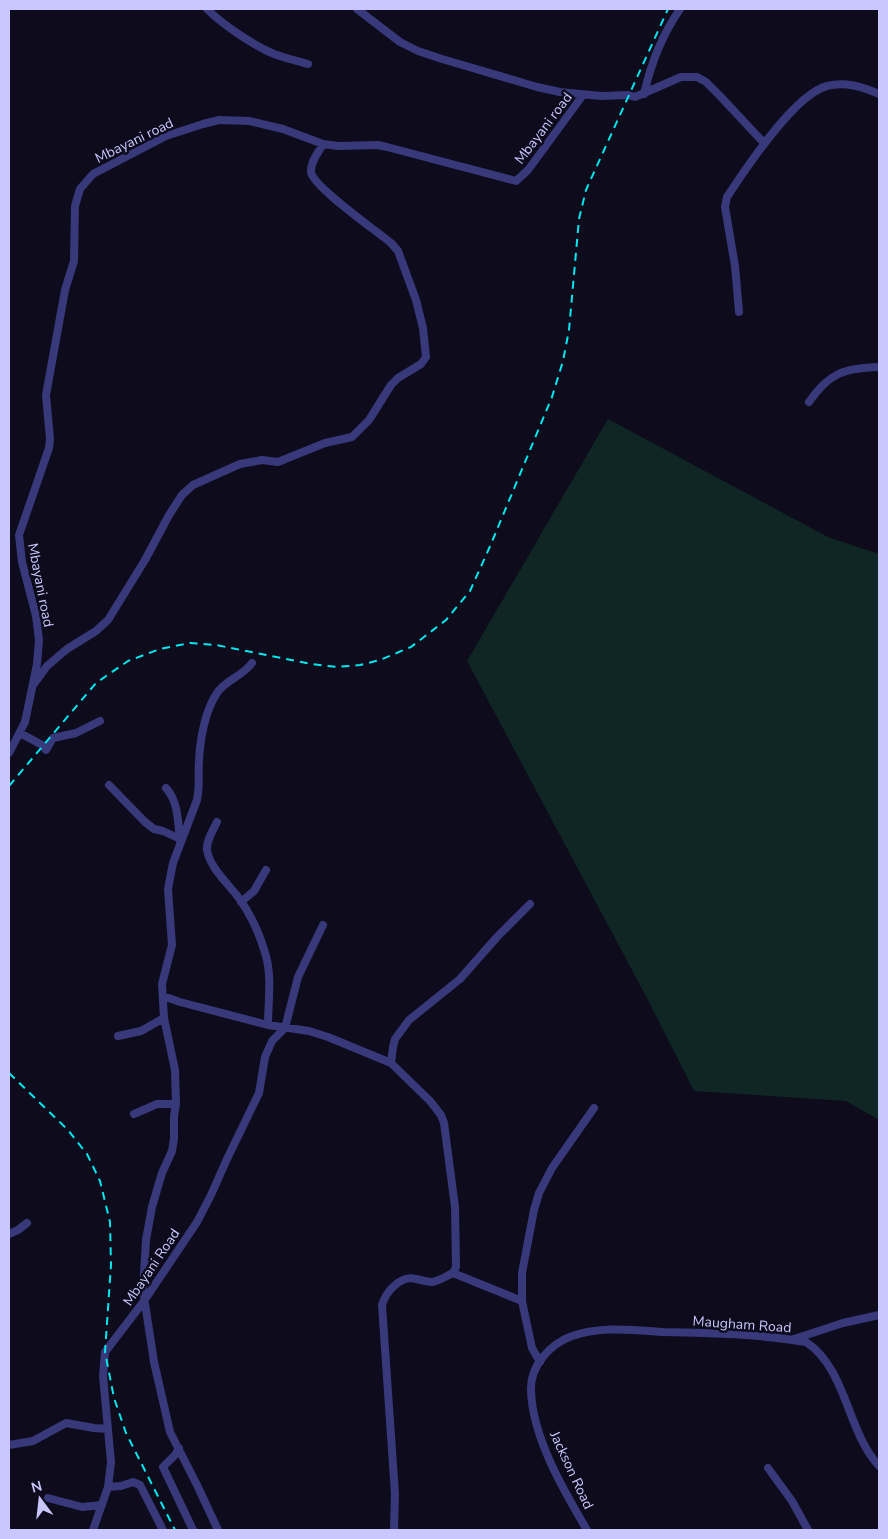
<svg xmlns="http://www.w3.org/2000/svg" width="888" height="1539" font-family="'Nunito Sans',sans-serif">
	<rect width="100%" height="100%" fill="#0d0b1c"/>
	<path fill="#0f2624" d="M608,419L828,537L879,554V1120L846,1101L694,1091L649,1002L467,661Z"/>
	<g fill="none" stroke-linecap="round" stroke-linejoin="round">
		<path stroke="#37397b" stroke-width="8" d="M207,9C223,25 253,45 274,54C285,58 297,61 308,64
			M357,9L400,42L418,51L442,59L537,87L560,92L601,96L628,95L635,97L681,77H697L706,82L720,96L764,143
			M644,94C651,63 662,35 680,9
			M739,312L735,266L725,207L727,197C746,168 795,94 827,86C845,81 863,87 879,94
			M809,402C829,373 844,368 879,367
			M34,684L47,666L67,649L96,631L108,620L145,560L169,515L182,495L193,485L240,464L262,460L278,462L325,443L352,437L369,420L391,385L398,378L421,364L426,357L423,328L416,300L398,251L391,243C377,231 313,187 311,172C310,162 319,152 323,144
			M20,733L42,745L46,750L53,738L76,733L100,721
			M9,753L25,722L37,664L39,640L36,616L22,562L19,535L49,448L50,439L46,395L65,290L74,261L75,206L80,189L93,174L166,136L203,124L219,120L249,121L283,129L323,144L338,146L378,145L387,147L516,181L528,170L583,95
			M109,785L145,822L154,829L163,831L180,839
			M166,788C179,802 178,825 180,842
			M217,822C213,830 206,841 207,850C210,869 231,886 241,901C252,917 261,938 266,956C272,978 268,1003 268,1025
			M241,902L254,891L266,870
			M163,996L180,1002L268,1025L309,1031L328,1037L391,1063L430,1101L441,1115L444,1123L455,1207L456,1267L453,1273C446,1276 439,1281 432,1282C426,1282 422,1280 416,1279C401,1275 386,1291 382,1305L395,1494L394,1530
			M118,1036L141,1031L164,1018
			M391,1063L393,1047L395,1039L409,1020L460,979L497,937L530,904
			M134,1114L157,1104H176
			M9,1234L18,1230L27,1223
			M453,1273L522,1301
			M794,1339L843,1323L879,1315
			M540,1362L532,1348L522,1301V1273L534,1210L539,1193L552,1168L594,1108
			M9,1445L33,1441L66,1423L94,1428L108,1429
			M179,1448L175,1455L163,1467L193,1530
			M768,1468L792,1501L808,1530
			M108,1487L121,1486L133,1482L140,1485L163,1530
			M48,1498L82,1507L102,1505
			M93,1530L108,1487L111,1462L103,1376L105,1352L144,1301L197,1222L211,1195L227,1159L259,1093L265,1057L272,1041L285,1028L298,977L323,925
			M218,1530L197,1485L170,1432L154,1362L143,1290L146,1240L152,1207L162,1173L172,1151L174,1139V1116L176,1104L175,1070L164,1018L162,984L172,945L168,889L173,863L197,800C200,786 198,774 199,761C200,739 205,711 217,693C226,679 242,677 252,663
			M587,1530C564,1491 532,1437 531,1390C530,1366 550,1344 572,1336C601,1326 633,1330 663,1332C711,1333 759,1334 806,1342C847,1369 847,1432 879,1466"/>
		<path stroke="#02e8ef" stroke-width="2" stroke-dasharray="8 6" stroke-linecap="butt" d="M9,786L96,683L128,661L160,649L190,643L216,645L311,664L337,667L360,665L380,660L411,647L446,620L470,591L491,544L552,397L563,361L569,330L579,219L586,190L668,9
			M9,1073L68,1130L87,1154L100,1181L110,1222L111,1265L105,1352L114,1398L126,1433L175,1530"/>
	</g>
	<g text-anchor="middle" stroke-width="5" stroke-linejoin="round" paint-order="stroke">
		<g font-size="14" fill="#cac7fe" stroke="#0d0b1c">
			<text transform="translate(543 128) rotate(-53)" y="5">Mbayani road</text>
			<text transform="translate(134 140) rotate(-26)" y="5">Mbayani road</text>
			<text transform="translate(41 585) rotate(79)" y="5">Mbayani road</text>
			<text transform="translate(151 1267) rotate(-56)" y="5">Mbayani Road</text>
			<text transform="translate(742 1324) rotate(4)" y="5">Maugham Road</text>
			<text transform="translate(572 1470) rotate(65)" y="5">Jackson Road</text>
		</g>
	</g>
	<rect width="888" height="1539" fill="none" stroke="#cac7fe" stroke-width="20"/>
	<g transform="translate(40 1499) rotate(345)" stroke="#0d0b1c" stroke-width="4" paint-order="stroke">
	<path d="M0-4L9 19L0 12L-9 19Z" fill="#cac7fe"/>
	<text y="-8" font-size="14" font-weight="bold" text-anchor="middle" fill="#cac7fe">N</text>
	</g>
</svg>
